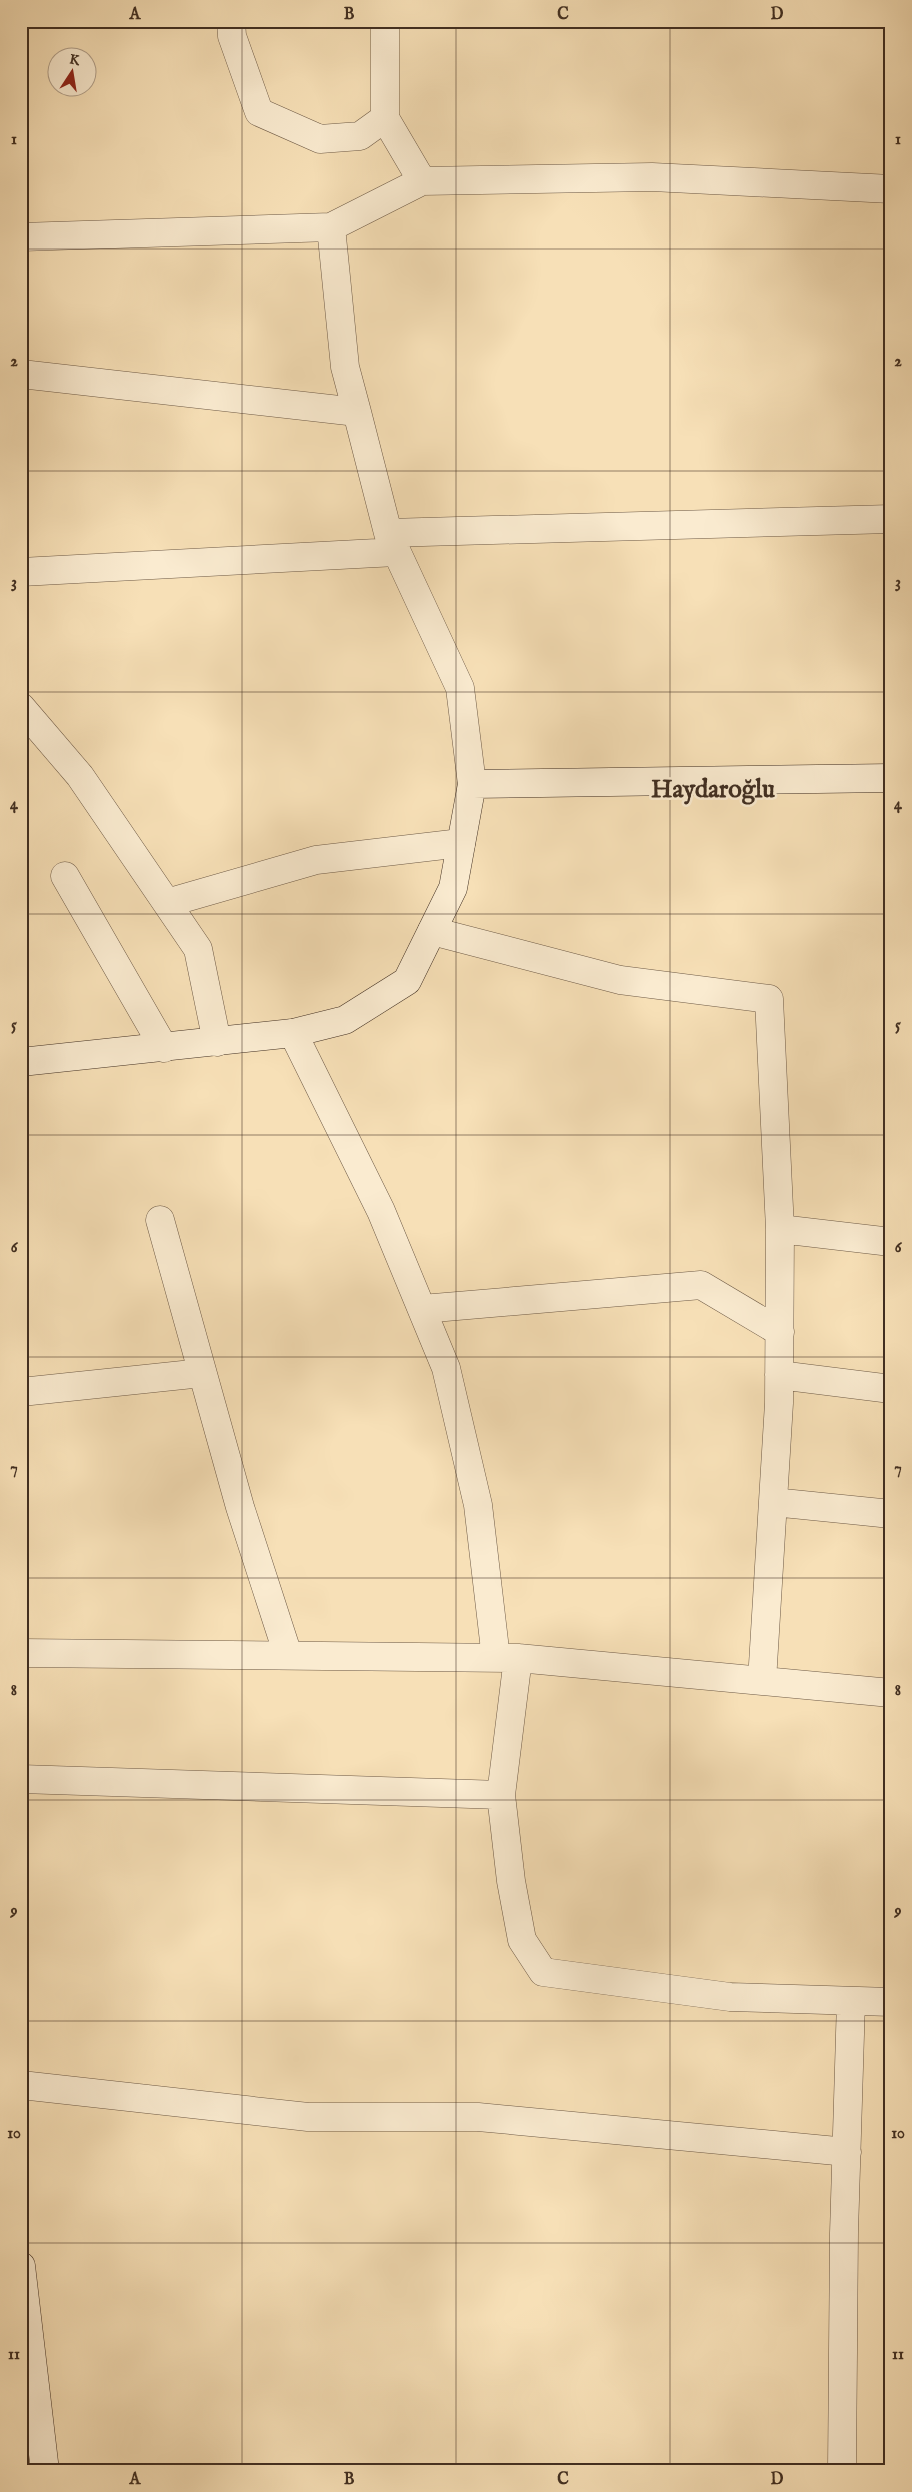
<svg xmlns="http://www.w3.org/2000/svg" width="912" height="2492" font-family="'IM FELL English',serif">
	<rect width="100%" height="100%" fill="#f7e0b7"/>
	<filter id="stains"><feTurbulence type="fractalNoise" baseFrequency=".004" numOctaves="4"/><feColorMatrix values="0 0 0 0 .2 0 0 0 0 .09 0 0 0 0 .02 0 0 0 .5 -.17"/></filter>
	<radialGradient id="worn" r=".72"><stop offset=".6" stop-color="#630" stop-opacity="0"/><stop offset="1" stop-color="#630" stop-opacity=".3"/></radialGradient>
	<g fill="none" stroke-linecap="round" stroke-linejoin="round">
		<g stroke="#6e5a46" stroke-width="29">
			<path id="minor" d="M231,21L232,36L259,112L320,139L360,136L385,118
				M385,21V118L422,181
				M331,227L345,367L357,412L388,533L460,688L472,784
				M21,237L331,227L422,181L652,177L891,189
				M21,374L357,412
				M388,533L891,519
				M21,572L396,552
				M21,707L80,776L198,949L217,1042
				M65,876L164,1048
				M167,903L316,860L461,843
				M432,931L620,980L769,999L780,1229L779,1403L762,1681
				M293,1033L381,1211L446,1368L478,1505L496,1658
				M160,1220L240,1507L288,1655
				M780,1229L891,1242
				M422,1309L701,1285L780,1332
				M779,1375L891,1389
				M21,1392L202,1373
				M773,1502L891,1514
				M21,1653L518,1658L891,1693
				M518,1658L501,1795L511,1881L522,1940L543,1972L730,1997L891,2002
				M21,1779L501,1795
				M21,2085L308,2117H478L847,2152
				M842,2471L844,2233L851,2001"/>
		</g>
		<g stroke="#402e21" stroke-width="29">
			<path id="secondary" d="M21,1062L293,1033L345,1020L407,981L453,888L472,784L891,778
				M21,2266L45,2471"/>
		</g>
		<use href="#minor" stroke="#faebd0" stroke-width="28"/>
		<use href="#secondary" stroke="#faebd0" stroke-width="28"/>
	</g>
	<path fill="none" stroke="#402e21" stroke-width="1" stroke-opacity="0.55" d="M242,21V2471M456,21V2471M670,21V2471M21,249H891M21,471H891M21,692H891M21,914H891M21,1135H891M21,1357H891M21,1578H891M21,1800H891M21,2021H891M21,2243H891"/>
	<g text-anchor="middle" stroke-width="5" stroke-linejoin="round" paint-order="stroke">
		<g font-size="25" font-weight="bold" fill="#402e21" stroke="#faebd0">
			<text x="713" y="797">Haydaroğlu</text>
		</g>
	</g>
	<rect width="912" height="2492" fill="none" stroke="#f7e0b7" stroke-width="55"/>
	<g transform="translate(72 72) rotate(12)"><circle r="24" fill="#faebd0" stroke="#b09f8a"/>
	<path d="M0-4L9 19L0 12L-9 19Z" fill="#8f2418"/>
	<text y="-8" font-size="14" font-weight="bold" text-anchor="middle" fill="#402e21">K</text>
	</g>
	<rect x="28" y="28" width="856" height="2436" fill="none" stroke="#402e21" stroke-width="2"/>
	<g font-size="16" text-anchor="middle" font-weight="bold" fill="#402e21">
		<text x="135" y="19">A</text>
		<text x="349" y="19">B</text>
		<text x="563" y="19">C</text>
		<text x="777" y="19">D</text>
		<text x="14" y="144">1</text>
		<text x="898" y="144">1</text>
		<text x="14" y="366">2</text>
		<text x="898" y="366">2</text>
		<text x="14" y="587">3</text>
		<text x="898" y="587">3</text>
		<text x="14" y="809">4</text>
		<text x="898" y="809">4</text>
		<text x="14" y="1030">5</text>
		<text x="898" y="1030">5</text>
		<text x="14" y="1252">6</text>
		<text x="898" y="1252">6</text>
		<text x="14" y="1473">7</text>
		<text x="898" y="1473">7</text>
		<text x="14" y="1695">8</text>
		<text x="898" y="1695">8</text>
		<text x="14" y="1916">9</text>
		<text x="898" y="1916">9</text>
		<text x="14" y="2138">10</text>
		<text x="898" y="2138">10</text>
		<text x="14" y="2359">11</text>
		<text x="898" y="2359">11</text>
		<text x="135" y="2484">A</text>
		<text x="349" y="2484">B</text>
		<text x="563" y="2484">C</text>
		<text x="777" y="2484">D</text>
	</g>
	<rect width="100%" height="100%" filter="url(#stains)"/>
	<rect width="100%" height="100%" fill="url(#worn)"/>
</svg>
